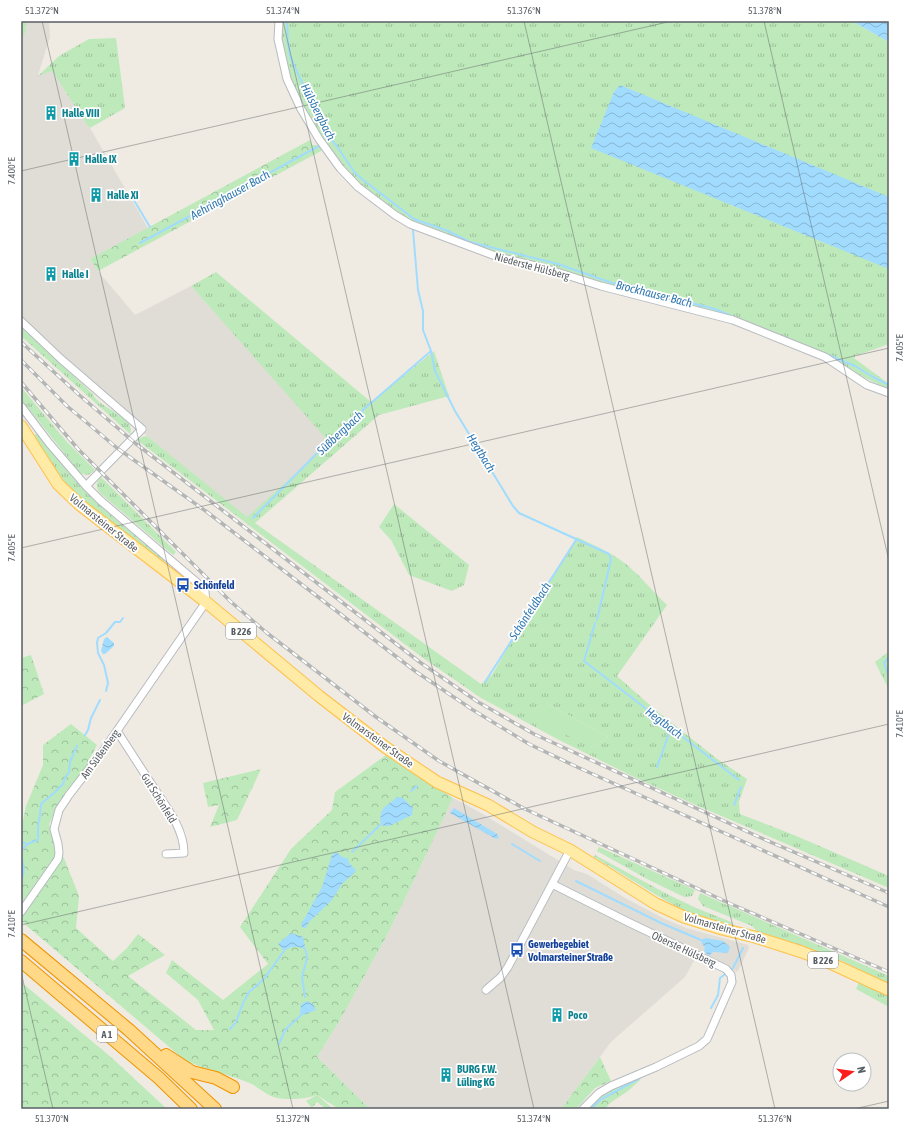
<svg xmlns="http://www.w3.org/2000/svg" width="910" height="1130" font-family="'Asap Condensed',sans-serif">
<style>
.industrial{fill:#dfddd6}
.grass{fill:url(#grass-tufts);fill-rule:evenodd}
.forest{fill:url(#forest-crowns)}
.garden{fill:#bee9bb}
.water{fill:url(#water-waves)}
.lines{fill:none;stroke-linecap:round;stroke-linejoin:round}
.stream{stroke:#a1dcff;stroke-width:2}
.street-casing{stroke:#b7bbc0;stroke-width:9}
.primary-casing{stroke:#ffc04a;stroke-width:13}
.highway-casing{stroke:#f09500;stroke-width:14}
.street{stroke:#fff;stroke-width:7}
.primary{stroke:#ffeba6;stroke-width:11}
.highway{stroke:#ffd988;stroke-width:12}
.rail-casing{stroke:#b4b5b5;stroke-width:3.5}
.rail{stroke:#fff;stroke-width:2;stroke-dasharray:6;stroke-linecap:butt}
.ticks{fill:none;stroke:#5a5f64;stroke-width:1;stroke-opacity:0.45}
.labels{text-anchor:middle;stroke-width:3.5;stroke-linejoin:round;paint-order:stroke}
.shield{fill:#fff;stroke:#8c8f92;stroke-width:1}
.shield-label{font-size:10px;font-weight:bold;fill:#5a5f64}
.culture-label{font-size:11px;font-weight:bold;fill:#0d838f;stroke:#fff;text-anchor:start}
.street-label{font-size:11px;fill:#5a5f64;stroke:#fff}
.transit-label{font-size:11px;font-weight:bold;fill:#164399;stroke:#fff;text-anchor:start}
.water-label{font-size:12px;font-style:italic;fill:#3279b2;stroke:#fff}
.neatline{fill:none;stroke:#5a5f64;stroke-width:1.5}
.ticks-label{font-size:10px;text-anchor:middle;fill:#5a5f64}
</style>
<defs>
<pattern id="grass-tufts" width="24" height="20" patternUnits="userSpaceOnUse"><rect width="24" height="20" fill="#bee9bb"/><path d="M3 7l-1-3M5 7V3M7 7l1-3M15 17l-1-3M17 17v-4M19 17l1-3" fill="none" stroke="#9dc09c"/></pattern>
<pattern id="forest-crowns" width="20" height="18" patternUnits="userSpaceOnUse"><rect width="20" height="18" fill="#bee9bb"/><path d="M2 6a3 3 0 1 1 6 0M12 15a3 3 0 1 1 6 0" fill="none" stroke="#9dc09c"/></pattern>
<pattern id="water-waves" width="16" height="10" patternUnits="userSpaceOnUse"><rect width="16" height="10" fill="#a1dcff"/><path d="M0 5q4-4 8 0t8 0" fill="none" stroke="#86b6d2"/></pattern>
</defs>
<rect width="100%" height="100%" fill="#efebe2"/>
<path class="industrial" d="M21 21H49L50 37 38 75 52 71 87 125 90 128 148 228 90 259 98 271 135 315 191 286 331 443 247 518 147 436 21 325Z
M453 798 481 813 574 870 587 874 625 898 665 919 686 928 748 945 749 948 738 971 736 972 730 966 699 952 685 977 611 1042 561 1109H370L317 1057 340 1020 386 937 404 901Z"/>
<path class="grass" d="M21 21H26V31L23 36 21 28Z
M279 21H852L889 42V344L858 355 856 354 854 358 889 384V389L865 378 835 360V358L728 314 733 320 498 257 395 215 340 168 287 79Z
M116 38 125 108 90 128 87 125 52 71 38 76 59 56 89 39Z
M216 272 371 402 434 351 449 396 379 415 255 523 481 684 492 675 518 630 577 537C591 544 606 550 619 559 637 571 651 590 667 605L617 676 659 713 716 758 747 779 739 802 740 814 794 835 889 876V888L698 806 634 777 559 740 481 698 423 658 137 440 142 437 147 436 247 517 330 443 191 286ZM545 702 608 737 591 747Z
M21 327 93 394C99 410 137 415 130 434L21 336Z
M21 387 67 442 95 470 90 474 87 475 80 473 21 399Z
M37 433C53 453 69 475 88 494 112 518 139 539 165 560L163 563C130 538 94 514 66 483 53 468 44 451 34 435Z
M101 477 176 552 173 555 100 493C95 487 96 482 101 477Z
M394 504 469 565 464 585 452 591 409 575 391 540 379 527Z
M887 653 889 657V690L875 662Z
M599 847 695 890 692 896 684 897 647 879 597 851Z
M595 855 667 894 694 907 731 922 735 925 708 919 685 911 663 899 594 857Z
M700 893 889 976V984L842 961 803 946 761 935 752 926 703 906 698 899Z
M859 982 889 996V1007L856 989Z
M317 1095 333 1109H324L325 1108 317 1102 312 1108 306 1101Z"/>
<path class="forest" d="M310 140 312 145H318L323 150 98 271 90 259Z
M31 655 44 694 21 706V658Z
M71 724 97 745 84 770 57 809 49 824 56 846 64 858 79 896 76 928 113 961 127 948 138 934 165 955 128 976 196 1030H214L198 1000 166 973 172 960 223 1000 268 964 240 927 291 849 332 810 335 792 386 755 453 798 404 901 386 937 340 1020 317 1057 370 1109H339L317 1095C306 1099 289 1100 277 1098 265 1095 258 1086 247 1082 228 1074 207 1070 189 1062L181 1057 21 921V830L26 806 43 765V745Z
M261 769 237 820 210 827 219 805 208 807 203 783Z
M21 982 112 1058 167 1109H21Z
M600 1057 611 1081 595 1088 576 1109H561Z
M639 1078 640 1080 628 1091 610 1103 605 1109H587L603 1093Z"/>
<path class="garden" d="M545 702 608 737 591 747 538 721Z"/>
<path class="water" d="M852 21H889V42Z
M620 85 889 197V269L591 148 614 92Z
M107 637 114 643V646L105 654H103L101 651 104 639Z
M397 797 403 798 413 808 412 815 389 826H384L381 824C378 808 386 807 397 797Z
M454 808 497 834 499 838 496 839 450 813Z
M336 852 344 858H348L349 863 356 870 355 872 342 884 331 901 308 923 306 928H303L301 925 322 887 332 855Z
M291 933 303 937 306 951C299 945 291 946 284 951L278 944Z
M706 938 723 941 730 947 728 953 713 952 709 956 704 951 705 947 702 944 701 940Z
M307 1001 313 1004 316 1010 300 1016 301 1004Z"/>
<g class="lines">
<path class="stream" d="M287 21 288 43 290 56 311 103 321 118 329 137 336 145 355 173 362 179 414 219 448 231 470 242 558 264 612 283 637 287 691 303 715 309 736 318
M132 197 150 227
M413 230 418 290 423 311V330L431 351 435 371 455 411 513 506 519 513 609 554 611 559 597 620
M140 243 319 146
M826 354 855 366 873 377 889 385
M253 518 330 440 364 409 431 351
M595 623 584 661 739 780
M889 657 884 663 889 677
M485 682 576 540
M106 691 108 683 104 665 98 653 97 643 98 638 106 633 115 622H120L123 618
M85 735 88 730 91 718 100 700
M657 767 671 728
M411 791 417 786
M734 805 741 787
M21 841 26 844
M512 844 540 861
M352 852 381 824
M21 855C23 844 29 843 38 840V826L40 815 41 804 54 793 63 784 65 778 69 772 70 762 77 746
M21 855C23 864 26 873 21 880
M576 881 661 923 701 940
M305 997 302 977 307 958 306 951
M711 1008 718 995 720 978 733 968 743 948
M230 1029 236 1022 243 1003 249 992 263 980 284 951
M279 1044 285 1030 300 1016
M591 1109 600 1100 640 1078"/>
<defs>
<path id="street" d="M279 21 278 39 287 79 301 109 319 139 340 168 358 187 395 215 410 224 498 257 544 268 601 286 733 320 825 357 867 385 889 393
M21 321 61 359 142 429 86 486 100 500 201 586 205 592 206 602 103 751 69 795 59 810 54 829 58 844 59 853 58 859 21 912
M21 406 49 443 86 486
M117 731C128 748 139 765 150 782 164 804 184 827 184 853L166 854
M552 884 628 922 726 969 731 975 732 982 707 1039 699 1046 656 1067 611 1086 599 1093 583 1109
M486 990 501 977 508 967 570 850"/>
<path id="primary" d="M21 426 58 484 80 505 206 602 319 696 385 747 437 782 488 805 533 832 570 850 656 904 684 917 722 929 755 937 802 952 830 963 889 990"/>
<path id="highway" d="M21 940 129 1030 215 1109
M21 961 159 1078 191 1109
M166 1055 192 1072 216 1078 233 1087"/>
</defs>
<use href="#street" class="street-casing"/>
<use href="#primary" class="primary-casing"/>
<use href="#highway" class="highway-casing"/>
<use href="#street" class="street"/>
<use href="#primary" class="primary"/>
<use href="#highway" class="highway"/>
<defs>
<path id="rail" d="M21 342 77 393 135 443 421 663 478 702 534 734 759 837 889 893
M21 360 67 406 117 448 207 512 415 671 473 710 529 744 577 767 889 907
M21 382 78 449 230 601 267 633 376 717 439 761 525 809 731 904 889 972"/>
</defs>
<use href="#rail" class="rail-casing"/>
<use href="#rail" class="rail"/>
</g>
<path class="ticks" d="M42 21 293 1109M283 21 534 1109M524 21 775 1109M764 21 889 561M21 171 672 21M21 548 889 348M21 925 889 724M21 972 53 1109M854 1109 889 1101"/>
<defs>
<symbol id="building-bare" viewBox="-9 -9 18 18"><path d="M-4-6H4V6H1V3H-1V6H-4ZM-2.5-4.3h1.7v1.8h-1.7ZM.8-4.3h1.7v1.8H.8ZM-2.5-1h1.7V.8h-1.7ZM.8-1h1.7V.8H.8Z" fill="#0f9aa8" stroke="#fff" stroke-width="2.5" paint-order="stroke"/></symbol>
<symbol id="bus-bare" viewBox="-9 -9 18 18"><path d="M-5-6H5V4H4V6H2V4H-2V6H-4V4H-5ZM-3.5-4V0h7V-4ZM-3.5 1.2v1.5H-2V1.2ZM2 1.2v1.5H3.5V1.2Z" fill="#1a4fb4" stroke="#fff" stroke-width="2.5" paint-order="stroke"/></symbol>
</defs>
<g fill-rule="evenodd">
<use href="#building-bare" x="41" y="103" width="20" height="20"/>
<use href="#building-bare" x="64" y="149" width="20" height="20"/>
<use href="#building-bare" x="86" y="185" width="20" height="20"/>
<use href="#building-bare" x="41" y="264" width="20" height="20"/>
<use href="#bus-bare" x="173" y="575" width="20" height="20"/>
<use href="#bus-bare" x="507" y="940" width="20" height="20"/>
<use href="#building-bare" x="547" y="1005" width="20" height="20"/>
<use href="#building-bare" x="436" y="1065" width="20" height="20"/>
</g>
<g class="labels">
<g class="shield">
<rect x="226" y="623" width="30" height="16" rx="3"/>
<rect x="808" y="952" width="30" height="16" rx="3"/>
<rect x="97" y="1026" width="20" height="16" rx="3"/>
</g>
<g class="shield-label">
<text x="241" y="635">B 226</text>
<text x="823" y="964">B 226</text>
<text x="107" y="1038">A 1</text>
</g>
<g class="culture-label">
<text x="62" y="117">Halle VIII</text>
<text x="85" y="163">Halle IX</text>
<text x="107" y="199">Halle XI</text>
<text x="62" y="278">Halle I</text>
<text x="568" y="1019">Poco</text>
<text x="457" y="1073">BURG F.W.<tspan x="457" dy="13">Lüling KG</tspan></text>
</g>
<g class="street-label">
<text transform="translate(532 266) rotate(15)" y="4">Niederste Hülsberg</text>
<text transform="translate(104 523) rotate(39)" y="4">Volmarsteiner Straße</text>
<text transform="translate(378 740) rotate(36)" y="4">Volmarsteiner Straße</text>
<text transform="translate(100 754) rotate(-54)" y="4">Am Süßenberg</text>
<text transform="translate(159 798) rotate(58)" y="4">Gut Schönfeld</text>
<text transform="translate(725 928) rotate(16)" y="4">Volmarsteiner Straße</text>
<text transform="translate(684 949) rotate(25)" y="4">Oberste Hülsberg</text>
</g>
<g class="transit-label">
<text x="194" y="589">Schönfeld</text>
<text x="528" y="948">Gewerbegebiet<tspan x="528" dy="13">Volmarsteiner Straße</tspan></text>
</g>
<g class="water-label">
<text transform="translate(318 112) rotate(63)" y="4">Hülsbergbach</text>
<text transform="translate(230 195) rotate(-29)" y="4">Aehringhauser Bach</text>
<text transform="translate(654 294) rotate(14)" y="4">Brockhauser Bach</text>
<text transform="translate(340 433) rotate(-43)" y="4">Süßbergbach</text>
<text transform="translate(481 453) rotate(58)" y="4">Hegtbach</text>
<text transform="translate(530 611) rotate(-57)" y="4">Schönfeldbach</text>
<text transform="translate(664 723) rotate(37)" y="4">Hegtbach</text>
</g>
</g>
<rect width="910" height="1130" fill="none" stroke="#ffffff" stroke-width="44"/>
<g transform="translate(852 1072) rotate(77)"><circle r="19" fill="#ffffff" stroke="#bdbfc1"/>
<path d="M0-3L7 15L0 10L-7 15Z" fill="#fb1e1c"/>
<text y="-6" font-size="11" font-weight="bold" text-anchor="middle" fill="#5a5f64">N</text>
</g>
<rect x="22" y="22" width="866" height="1086" class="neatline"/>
<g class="ticks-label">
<text x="42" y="14">51.372°N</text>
<text x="283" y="14">51.374°N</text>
<text x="524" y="14">51.376°N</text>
<text x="765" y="14">51.378°N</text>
<text transform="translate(11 171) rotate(-90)" y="4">7.400°E</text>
<text transform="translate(899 348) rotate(-90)" y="4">7.405°E</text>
<text transform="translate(11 548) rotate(-90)" y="4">7.405°E</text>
<text transform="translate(899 724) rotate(-90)" y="4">7.410°E</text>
<text transform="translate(11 924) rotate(-90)" y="4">7.410°E</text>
<text x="52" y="1122">51.370°N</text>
<text x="293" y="1122">51.372°N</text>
<text x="534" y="1122">51.374°N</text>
<text x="775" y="1122">51.376°N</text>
</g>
</svg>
